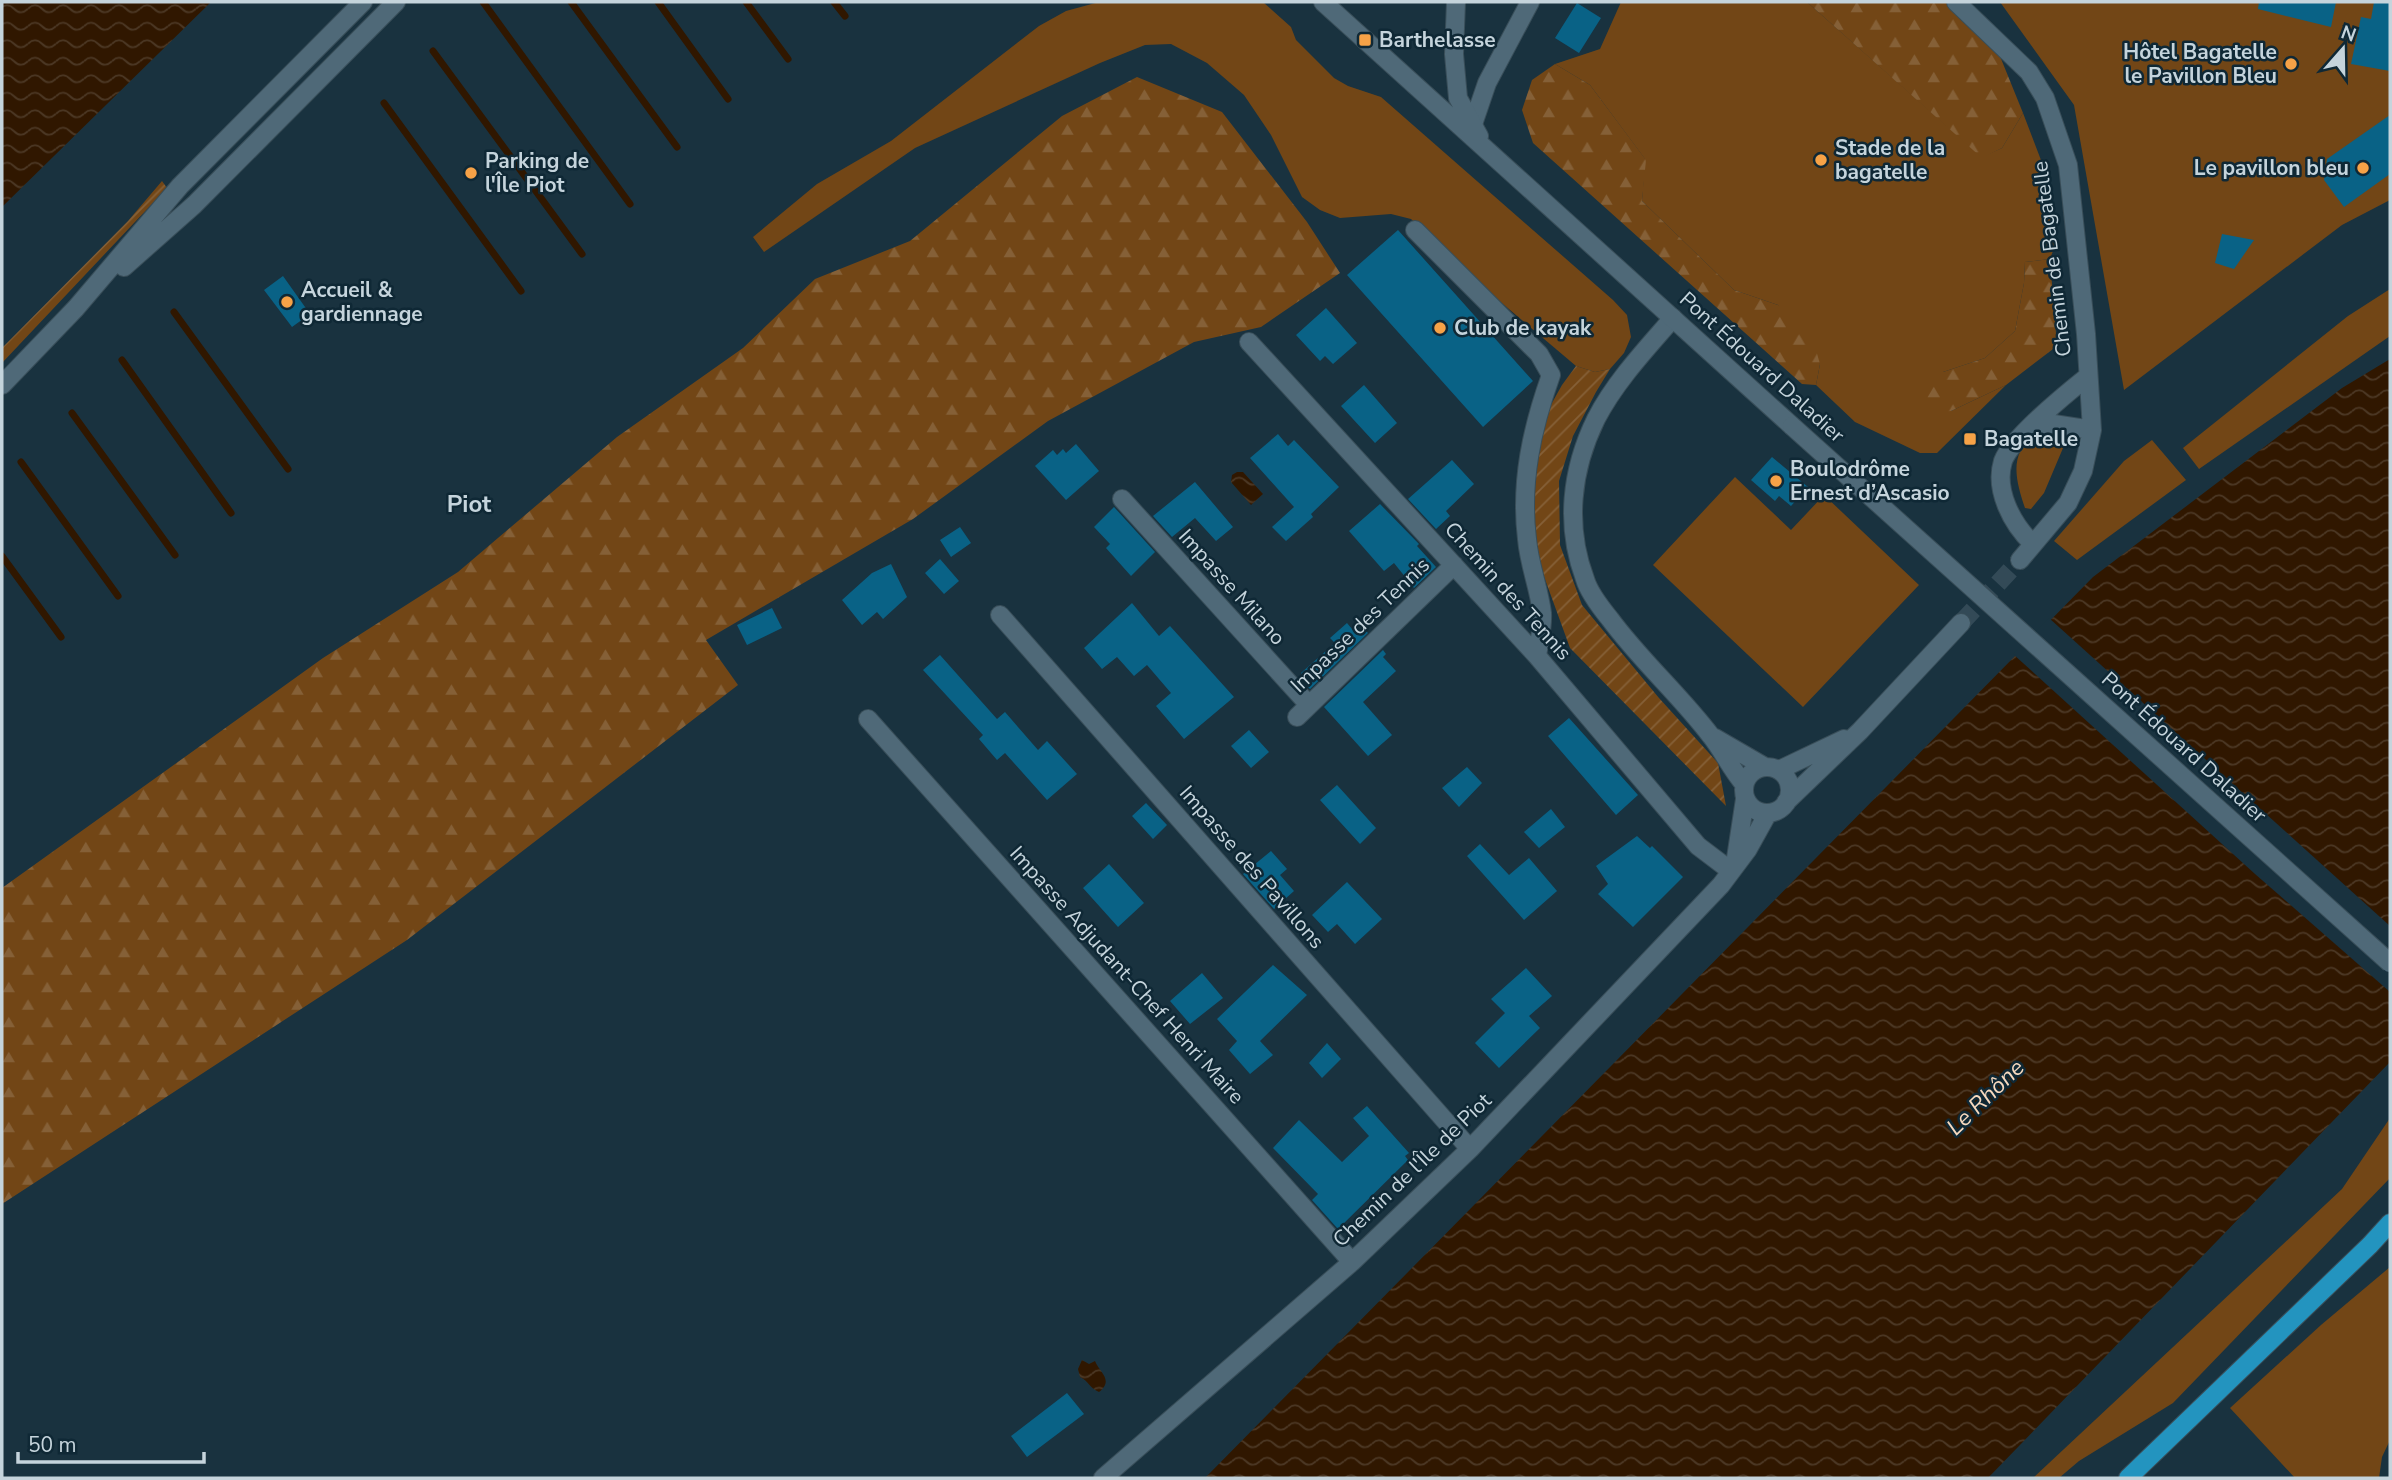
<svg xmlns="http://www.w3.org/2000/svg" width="2392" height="1480" font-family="'Nunito Sans',sans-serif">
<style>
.green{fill:#724616}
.forest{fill:url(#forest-firs)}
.garden{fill:url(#garden-furrows)}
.water{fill:url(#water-waves)}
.pier{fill:#19323f}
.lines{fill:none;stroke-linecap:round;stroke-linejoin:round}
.stream{stroke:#301700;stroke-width:7}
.building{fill:#096286}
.street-tunnel{stroke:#334a57;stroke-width:18;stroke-dasharray:18 9;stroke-linecap:butt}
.street-casing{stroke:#394e59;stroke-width:20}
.secondary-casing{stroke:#394e59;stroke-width:20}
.primary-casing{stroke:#394e59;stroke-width:20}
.street{stroke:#4f6978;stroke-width:18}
.secondary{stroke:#4f6978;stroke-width:18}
.primary{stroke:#2394bf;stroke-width:18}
.secondary-bridge-casing{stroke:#394e59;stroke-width:20;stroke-linecap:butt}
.secondary-bridge{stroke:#4f6978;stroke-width:18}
.poi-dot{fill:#f6a247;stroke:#0f2835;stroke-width:2.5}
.labels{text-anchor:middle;stroke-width:5;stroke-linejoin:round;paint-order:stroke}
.poi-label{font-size:21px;font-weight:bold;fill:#c5d4dc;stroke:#0f2835;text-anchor:start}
.street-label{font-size:21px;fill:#c5d4dc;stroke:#0f2835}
.water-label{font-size:23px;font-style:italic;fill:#f7d9be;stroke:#0f2835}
.quarter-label{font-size:24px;font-weight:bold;fill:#c5d4dc;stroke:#0f2835}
</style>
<defs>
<pattern id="forest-firs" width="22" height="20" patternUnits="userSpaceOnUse" patternTransform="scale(1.75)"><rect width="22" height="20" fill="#724616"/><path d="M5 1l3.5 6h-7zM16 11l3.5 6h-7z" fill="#856037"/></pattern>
<pattern id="garden-furrows" width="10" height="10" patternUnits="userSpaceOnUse" patternTransform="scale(1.75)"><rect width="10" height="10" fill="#724616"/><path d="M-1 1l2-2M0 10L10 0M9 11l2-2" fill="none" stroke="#856037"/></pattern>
<pattern id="water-waves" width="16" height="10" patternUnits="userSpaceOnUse" patternTransform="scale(1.75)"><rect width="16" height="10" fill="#301700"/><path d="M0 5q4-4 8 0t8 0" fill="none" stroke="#4c3825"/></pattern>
</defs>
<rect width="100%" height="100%" fill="#19323f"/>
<path class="green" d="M1099 2H1263L1291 27 1296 40 1334 78 1348 86 1381 97 1613 300 1627 315 1631 337 1624 353 1610 369 1595 372 1576 366 1497 299 1411 219 1391 214 1340 218 1320 210 1302 197 1271 135 1244 95 1207 63 1171 44 1145 45 1100 63 915 148 764 252 753 237 817 184 891 141 1039 26 1066 11Z
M1621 2H1807L1982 157 2002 148 2023 113 2044 168 2056 243 2050 259 2025 262 2024 283 2015 331 1985 358 1943 372 1951 411 2006 385 1937 453H1920L1855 422 1816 385 1820 364 1778 305 1734 290 1642 201 1645 159 1590 85 1555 64 1600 49Z
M2000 2H2390V200L2342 225 2124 390 2074 105Z
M2390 289V336L2199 469 2183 448 2348 316Z
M2047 430 2059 435 2066 441 2044 493 2031 509 2025 508C2014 476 2007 445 2047 430Z
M2152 440 2186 480 2077 560 2054 541 2124 461Z
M1735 477 1791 530 1824 495 1919 585 1803 707 1653 565Z
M2390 1118V1178L2173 1403 2079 1461 2059 1478H2033L2342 1189Z
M2390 1267V1440L2382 1457 2379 1478H2295L2230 1408 2321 1325Z"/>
<path class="forest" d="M1807 2H1967L1993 39 2023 113 2002 148 1982 158Z
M1555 64 1590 85 1646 160 1642 201 1734 290 1778 305 1809 326 1820 364 1816 385 1802 384 1533 143 1522 110 1532 80Z
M1137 77 1222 112 1307 222 1340 273 1261 327 1194 342 1048 421 913 519 706 640 738 685 407 940 2 1204V888L323 658 458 572 617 437 743 348 815 279 910 241 1062 116Z
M2050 259 2057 346 2006 385 1951 411 1925 413 1919 398 1943 372 1985 358 2015 331 2024 283 2025 262Z"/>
<path class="garden" d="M162 181 167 188 2 363V348L128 221Z
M1576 366 1595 372 1610 369 1596 392 1573 436 1559 481 1560 545 1582 605 1659 698 1718 763 1726 806 1570 648 1538 560 1533 521V460L1548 410 1562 385Z"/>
<path class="water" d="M2 2H211L2 207Z
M2390 359V1062L1988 1478H1205L2093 577 2342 388Z
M1237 472H1243L1263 494 1251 505 1231 482 1232 475Z
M1082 1360 1089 1364 1095 1361C1100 1373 1114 1380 1099 1392 1089 1388 1089 1381 1080 1377L1078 1369Z"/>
<path class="pier" d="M2049 618 2390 926V992L2255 874 2013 654Z"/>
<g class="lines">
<path class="stream" d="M483 2 630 204
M571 2 677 147
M658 2 728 99
M746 2 788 59
M834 2 845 16
M433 51 582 254
M384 103 521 291
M174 312 288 469
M122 360 231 513
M72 413 175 555
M21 462 118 596
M2 556 61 637"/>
</g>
<path class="building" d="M2259 2H2336L2331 27 2258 9Z
M2374 2H2390V71L2351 64 2361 17 2371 19Z
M1577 3 1601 18 1579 53 1555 38Z
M2390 115V174L2344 207 2324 180 2327 159Z
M1398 230 1533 381 1483 427 1347 275Z
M2222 234 2254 240 2234 269 2215 263Z
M283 276 310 314 292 327 264 290Z
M1326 308 1357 343 1333 364 1325 356 1320 361 1296 335Z
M1364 385 1397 423 1375 443 1341 406Z
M1278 434 1288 446 1294 440 1339 487 1311 514 1313 517 1286 541 1272 527 1294 507 1250 458Z
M1076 444 1099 471 1066 500 1035 466 1053 450 1057 455 1063 449 1066 453Z
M1772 457 1808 487 1791 506 1779 496 1775 501 1751 480Z
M1452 460 1474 484 1446 511 1450 516 1436 529 1408 499Z
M1195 482 1233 527 1216 541 1195 518 1172 537 1153 516Z
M1380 504 1419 544 1417 546 1436 567 1414 588 1394 563 1384 571 1349 531Z
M1114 507 1155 552 1131 576 1106 548 1110 544 1094 527Z
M960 527 971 543 951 557 940 540Z
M940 559 959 581 944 594 925 573Z
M891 564 907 597 883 619 877 612 862 625 842 600 872 573Z
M1132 603 1159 636 1170 626 1234 697 1184 739 1156 706 1171 693 1147 665 1134 676 1117 657 1102 669 1084 648Z
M772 608 782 628 747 645 737 625Z
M1347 623 1357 635 1364 629 1368 633 1310 689 1302 680 1305 677 1301 673 1335 643 1330 638Z
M1383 650 1386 654 1383 657 1396 671 1363 702 1392 735 1368 756 1324 707Z
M940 655 997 719 1005 712 1038 750 1047 741 1077 774 1047 800 1005 753 997 760 979 739 983 735 923 670Z
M1569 718 1638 795 1616 815 1548 736Z
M1249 730 1269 752 1251 768 1231 746Z
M1467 767 1482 783 1459 807 1442 788Z
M1337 785 1376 828 1360 844 1320 800Z
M1146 803 1167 825 1153 839 1132 816Z
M1551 809 1565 827 1539 848 1524 832Z
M1637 836 1650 848 1652 846 1683 877 1633 927 1598 894 1608 884 1596 866Z
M1480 844 1509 875 1529 858 1557 891 1524 920 1467 856Z
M1271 851 1287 869 1280 875 1294 891 1274 909 1243 874Z
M1109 864 1144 903 1118 927 1083 888Z
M1347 882 1382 919 1355 944 1337 924 1328 932 1312 915Z
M1273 965 1307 995 1260 1041 1273 1055 1250 1074 1229 1050 1237 1041 1217 1019Z
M1526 968 1552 996 1529 1016 1540 1028 1499 1068 1475 1043 1505 1013 1491 999Z
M1202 973 1223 998 1190 1024 1170 1001Z
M1327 1043 1341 1059 1322 1078 1309 1063Z
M1367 1106 1409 1153 1405 1156 1408 1160 1338 1229 1312 1200 1318 1194 1273 1148 1299 1120 1342 1162 1369 1136 1353 1118Z
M1067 1393 1084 1414 1027 1457 1011 1436Z"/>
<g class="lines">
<path class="street-tunnel" d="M1961 623 2020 560"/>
<defs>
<path id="street" d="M1956 2 2029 72 2045 98 2068 165 2086 334 2092 430 2083 471 2068 503 2020 560
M1473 124 1487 83 1530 2
M1415 230 1539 354 1551 375C1532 428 1520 482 1527 539 1529 564 1539 588 1542 613 1543 627 1539 642 1537 656
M124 267 194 205 396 2
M1673 318C1646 349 1615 382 1596 419 1571 470 1565 526 1585 579 1589 593 1601 608 1610 619 1641 661 1680 695 1711 736 1723 751 1731 769 1744 784
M1249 342 1537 656 1698 846 1731 871
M2 385 76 308 180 186 363 2
M2030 429 2047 423 2092 430
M1122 499 1309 705
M2033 544C2012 524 1994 490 2003 461 2011 439 2067 393 2087 377
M1000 615 1470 1149
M1297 717 1454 565
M868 719 1352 1262
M1715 738 1765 767
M1744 790a23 23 0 1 1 46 0a23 23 0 1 1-46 0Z
M1779 770 1844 739
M1786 802 1860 731 1961 623
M1736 858 1745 799
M1103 1478 1352 1262 1470 1149 1721 885 1748 849 1768 813"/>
<path id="secondary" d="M1323 2 1792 426
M1456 2 1454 54 1458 98 1479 136"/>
<path id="primary" d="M2128 1478 2370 1245 2390 1223"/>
</defs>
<use href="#street" class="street-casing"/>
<use href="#secondary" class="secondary-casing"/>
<use href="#primary" class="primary-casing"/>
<use href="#street" class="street"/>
<use href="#secondary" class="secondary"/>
<use href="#primary" class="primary"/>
<defs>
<path id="secondary-bridge" d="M1792 426 2390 963"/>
</defs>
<use href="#secondary-bridge" class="secondary-bridge-casing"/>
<use href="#secondary-bridge" class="secondary-bridge"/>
</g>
<g class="poi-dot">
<rect x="1358" y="33" width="14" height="14" rx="3.5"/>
<circle cx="2291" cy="64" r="7"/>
<circle cx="1821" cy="160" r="7"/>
<circle cx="2363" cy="168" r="7"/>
<circle cx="471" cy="173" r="7"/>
<circle cx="287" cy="302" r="7"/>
<circle cx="1440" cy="328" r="7"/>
<rect x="1963" y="432" width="14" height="14" rx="3.5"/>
<circle cx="1776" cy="481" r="7"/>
</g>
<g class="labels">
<g class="poi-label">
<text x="1379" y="47">Barthelasse</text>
<text x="2277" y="59" text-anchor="end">Hôtel Bagatelle<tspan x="2277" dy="24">le Pavillon Bleu</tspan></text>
<text x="1835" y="155">Stade de la<tspan x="1835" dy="24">bagatelle</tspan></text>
<text x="485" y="168">Parking de<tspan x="485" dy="24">l'Île Piot</tspan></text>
<text x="2349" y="175" text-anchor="end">Le pavillon bleu</text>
<text x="301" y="297">Accueil &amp;<tspan x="301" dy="24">gardiennage</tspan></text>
<text x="1454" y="335">Club de kayak</text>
<text x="1984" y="446">Bagatelle</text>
<text x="1790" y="476">Boulodrôme<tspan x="1790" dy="24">Ernest d’Ascasio</tspan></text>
</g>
<g class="street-label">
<text transform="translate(2052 259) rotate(-97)" y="7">Chemin de Bagatelle</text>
<text transform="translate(1762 367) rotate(42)" y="7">Pont Édouard Daladier</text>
<text transform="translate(1232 587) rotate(48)" y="7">Impasse Milano</text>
<text transform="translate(1508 591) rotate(48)" y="7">Chemin des Tennis</text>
<text transform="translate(1360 625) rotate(-44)" y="7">Impasse des Tennis</text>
<text transform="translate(2184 747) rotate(42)" y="7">Pont Édouard Daladier</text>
<text transform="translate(1252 867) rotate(49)" y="7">Impasse des Pavillons</text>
<text transform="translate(1127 975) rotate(48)" y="7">Impasse Adjudant-Chef Henri Maire</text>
<text transform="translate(1412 1170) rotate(-44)" y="7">Chemin de l'Île de Piot</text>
</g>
<g class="water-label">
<text transform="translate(1985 1097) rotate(-44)" y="8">Le Rhône</text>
</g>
<g class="quarter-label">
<text x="469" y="512">Piot</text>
</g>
</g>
<rect width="2392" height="1480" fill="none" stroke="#c5d4dc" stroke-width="7"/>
<g transform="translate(2343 49) rotate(20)" stroke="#0f2835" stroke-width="5" paint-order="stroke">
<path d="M0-5L12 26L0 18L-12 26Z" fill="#c5d4dc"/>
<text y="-10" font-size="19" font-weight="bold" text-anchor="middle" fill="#c5d4dc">N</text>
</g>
<path d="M18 1452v10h186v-10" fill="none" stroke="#c5d4dc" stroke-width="3.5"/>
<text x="28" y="1452" font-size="21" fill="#c5d4dc" stroke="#0f2835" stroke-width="5" paint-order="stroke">50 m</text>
</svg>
